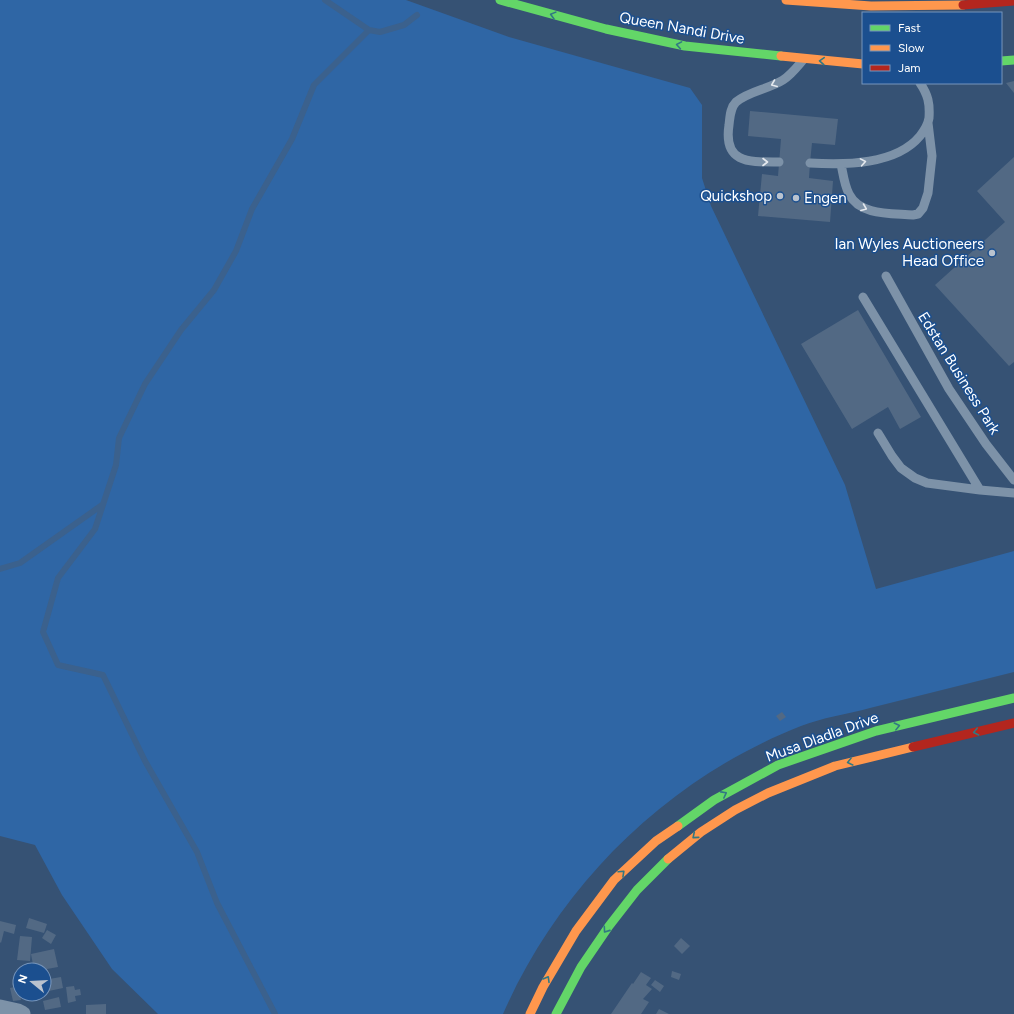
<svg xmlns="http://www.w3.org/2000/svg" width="1014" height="1014" font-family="Figtree,sans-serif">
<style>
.green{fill:#2f66a5}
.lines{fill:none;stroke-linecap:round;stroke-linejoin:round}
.stream{stroke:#3b618d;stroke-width:6}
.building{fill:#526984}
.lane{stroke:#7d92a8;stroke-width:9}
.street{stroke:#7d92a8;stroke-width:17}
.fast{stroke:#63d668;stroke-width:9}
.slow{stroke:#ff974d;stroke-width:9}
.jam{stroke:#b3261e;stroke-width:9}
.oneway{stroke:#317883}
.oneway2{stroke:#e5e9ee}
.poi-dot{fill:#b9c2ce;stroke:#1b4f8f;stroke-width:1.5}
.labels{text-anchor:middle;stroke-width:3;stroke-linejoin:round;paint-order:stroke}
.street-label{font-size:15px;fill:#fff;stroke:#1b4f8f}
.poi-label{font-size:15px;fill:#fff;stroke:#1b4f8f;text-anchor:end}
</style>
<rect width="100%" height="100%" fill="#365274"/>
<path class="green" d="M0 0H406L509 37 690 88 702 105V178L711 206 845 485 876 589 1014 551V672C966 684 918 696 870 708 848 714 821 718 801 726 668 778 560 884 503 1014H158L112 969 62 895 35 845 0 836Z"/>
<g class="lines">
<path class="stream" d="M325 0 369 30 380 32 404 25 417 15
M0 569 20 563 102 505
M275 1014 217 903 197 852 145 761 103 675 58 665 43 632 58 578 95 529 116 465 119 438 145 384 181 330 214 290 236 251 252 209 292 139 314 85 369 30"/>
</g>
<path class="building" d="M1014 81V93L1006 83Z
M750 111 838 119 835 145 812 143 810 163 809 178 833 181 830 222 758 216 762 174 778 176 781 139 748 136Z
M1014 157V362L1009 366 935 285 1005 222 977 191Z
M858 310 921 417 900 429 888 407 852 429 801 344Z
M782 712 786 717 780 721 776 716Z
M29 918 47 924 44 933 26 928Z
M0 921 16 925 14 934 4 931 1 943 0 942Z
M47 930 56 935 51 944 42 938Z
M20 936 32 937 30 961 17 960Z
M681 938 690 946 682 954 674 946Z
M54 949 58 967 47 969 49 979 61 977 63 988 44 992V970H34L31 954Z
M672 971 681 974 679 980 671 977Z
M641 972 651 978 646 985 652 989 643 999 649 1002 641 1014H611L632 983 633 984Z
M655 980 664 986 660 992 651 985Z
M19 986 21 1000 13 1001 10 988Z
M74 986 75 990 80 989 81 995 75 996 76 1001 68 1003 66 987Z
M59 997 61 1007 45 1010 43 1001Z
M106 1004V1014H86V1005Z
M659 1009 669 1014H656Z"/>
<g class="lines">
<path class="lane" d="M779 162C750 162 723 164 729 125 730 117 730 108 736 102 749 91 769 89 783 80 791 75 797 67 803 60
M810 163C845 165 896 165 920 136 924 131 928 125 929 118 930 103 928 95 920 83
M841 164C843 173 844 184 849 194 860 216 892 213 913 215L918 214 923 208 928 193 932 156 928 123
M886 276 949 389 986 444 1014 480
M863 297 980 490
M878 433 892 456 901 468 915 478 927 483 980 490 1014 493"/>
<path class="street" d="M0 1008 18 1012 22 1014"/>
<path class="fast" d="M500 0 606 29 685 46 781 56
M1001 61 1014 60
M678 826 714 800 778 765 876 731 1014 698
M556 1014 581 967 609 926 637 890 668 859"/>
<path class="slow" d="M786 0 871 6 963 5
M781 56 863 64
M668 859 701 832 735 810 768 793 835 766 913 747
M530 1014 543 987 576 931 614 880 656 841 678 826"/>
<path class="jam" d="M963 5 1014 1
M913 747 1014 723"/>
</g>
<defs><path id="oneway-chevron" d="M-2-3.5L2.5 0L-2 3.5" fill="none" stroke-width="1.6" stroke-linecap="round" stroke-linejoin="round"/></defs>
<g class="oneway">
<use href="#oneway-chevron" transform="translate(553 15) rotate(-165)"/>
<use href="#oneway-chevron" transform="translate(679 45) rotate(-170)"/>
<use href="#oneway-chevron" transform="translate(822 61) rotate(-176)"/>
<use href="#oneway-chevron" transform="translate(897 726) rotate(-14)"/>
<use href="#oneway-chevron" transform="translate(976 732) rotate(167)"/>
<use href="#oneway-chevron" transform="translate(850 762) rotate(166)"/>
<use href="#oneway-chevron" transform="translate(724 794) rotate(-28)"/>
<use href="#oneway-chevron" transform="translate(695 836) rotate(140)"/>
<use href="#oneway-chevron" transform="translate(622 873) rotate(-43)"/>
<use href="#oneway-chevron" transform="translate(606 930) rotate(125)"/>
<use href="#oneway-chevron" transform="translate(547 979) rotate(-60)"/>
</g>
<g class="oneway2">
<use href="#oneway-chevron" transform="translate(774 84) rotate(158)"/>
<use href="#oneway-chevron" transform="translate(765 162)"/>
<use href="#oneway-chevron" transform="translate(863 162) rotate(-10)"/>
<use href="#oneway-chevron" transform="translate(864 208) rotate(22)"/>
</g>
<g class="poi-dot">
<circle cx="780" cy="196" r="4"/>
<circle cx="796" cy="198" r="4"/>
<circle cx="992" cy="253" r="4"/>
</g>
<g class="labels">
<g class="street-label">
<text transform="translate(682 28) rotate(10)" y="5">Queen Nandi Drive</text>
<text transform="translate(959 373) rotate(58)" y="5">Edstan Business Park</text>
<text transform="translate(822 737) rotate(-20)" y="5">Musa Dladla Drive</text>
</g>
<g class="poi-label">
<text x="772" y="201">Quickshop</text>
<text x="804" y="203" text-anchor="start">Engen</text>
<text x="984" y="249">Ian Wyles Auctioneers<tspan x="984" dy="17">Head Office</tspan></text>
</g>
</g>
<rect x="862" y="12" width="140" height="72" fill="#1b4f8f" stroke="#7695bc"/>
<rect x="870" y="25" width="20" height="6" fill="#63d668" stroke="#7695bc"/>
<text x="898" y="32" font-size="12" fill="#ffffff">Fast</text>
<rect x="870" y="45" width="20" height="6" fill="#ff974d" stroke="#7695bc"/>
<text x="898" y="52" font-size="12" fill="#ffffff">Slow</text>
<rect x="870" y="65" width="20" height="6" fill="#b3261e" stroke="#7695bc"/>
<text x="898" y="72" font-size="12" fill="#ffffff">Jam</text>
<g transform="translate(32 982) rotate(288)"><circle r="19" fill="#1b4f8f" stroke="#7695bc"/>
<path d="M0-3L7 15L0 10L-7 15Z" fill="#b9c2ce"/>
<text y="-6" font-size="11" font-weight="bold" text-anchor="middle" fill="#ffffff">N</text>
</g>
</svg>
